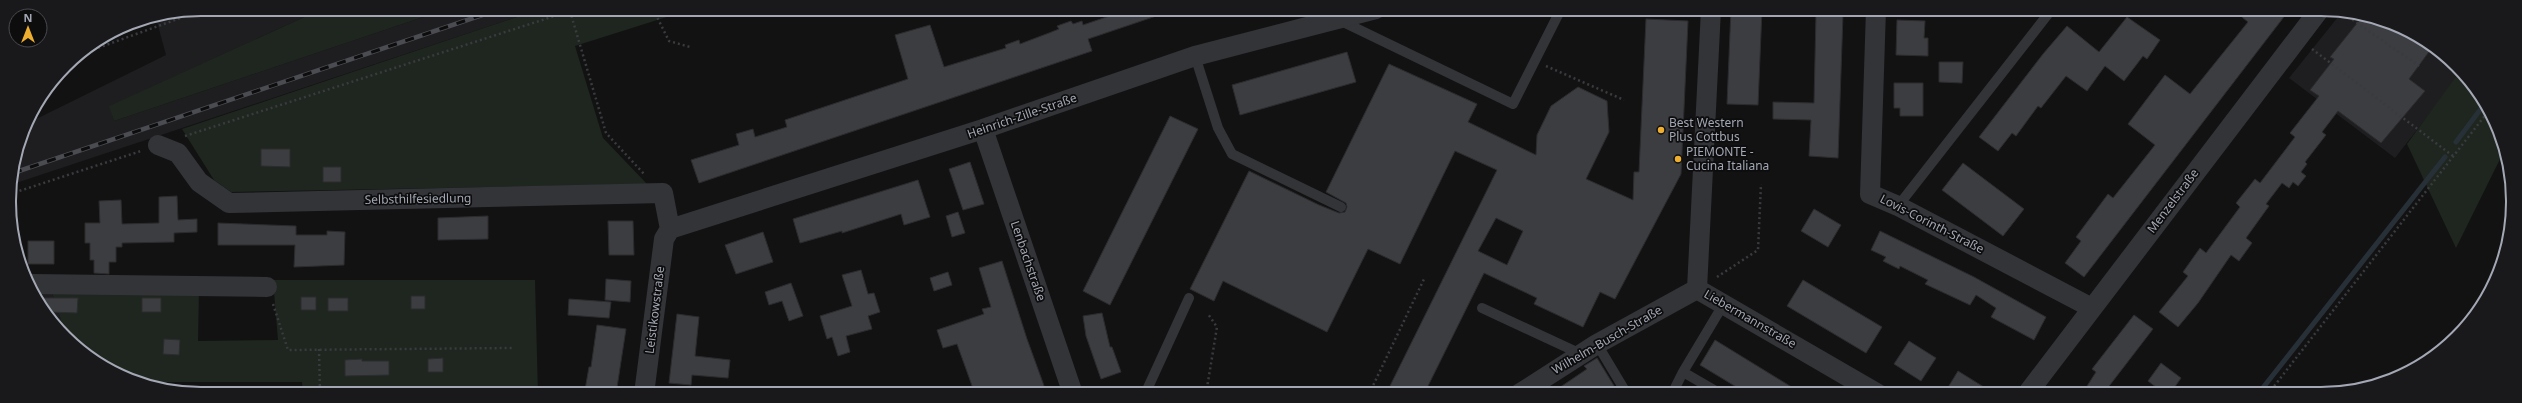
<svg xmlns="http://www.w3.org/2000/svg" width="2522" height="403" font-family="'Noto Sans',sans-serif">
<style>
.built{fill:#1e1e20}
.green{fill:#1e261f}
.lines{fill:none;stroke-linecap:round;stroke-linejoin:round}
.stream{stroke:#283037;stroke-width:5}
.building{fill:#3c3d40;stroke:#2c2c2f;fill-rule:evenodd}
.path{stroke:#393b3f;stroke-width:2.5;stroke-dasharray:2 3;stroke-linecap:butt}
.lane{stroke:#333438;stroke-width:10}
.street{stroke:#333438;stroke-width:20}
.rail-casing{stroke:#4a4c51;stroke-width:4.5}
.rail{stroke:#0d0d0e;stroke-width:3;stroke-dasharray:9;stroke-linecap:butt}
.poi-dot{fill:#eeae2f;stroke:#0d0d0e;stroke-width:1.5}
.labels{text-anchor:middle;stroke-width:3.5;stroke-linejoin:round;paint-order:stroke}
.street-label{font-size:12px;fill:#a3a8b4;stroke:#0d0d0e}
.poi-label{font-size:12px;fill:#a3a8b4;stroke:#0d0d0e;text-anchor:start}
.rim{fill:none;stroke:#a3a8b4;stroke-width:2}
</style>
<rect width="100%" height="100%" fill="#121213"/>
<path class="built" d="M202 9H322L110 106 114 121 447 9H541L10 185 26 124 166 55 156 18Z
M2342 12 2406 29 2460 71 2445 94 2395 158 2289 78Z
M34 289H51L66 336 57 329Z"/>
<path class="green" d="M322 9H375L379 14 394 9H447L114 121 109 106Z
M541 9H692L575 46 603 138 647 184 231 192 214 180 182 129Z
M2460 71 2465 75 2503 140 2504 151 2456 248 2407 144Z
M273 280H535L538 394H303L302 382H146L117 374 66 336 51 289 199 288 198 341 278 340Z"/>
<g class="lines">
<path class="stream" d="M2456 142 2483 106
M2258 394 2445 157"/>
</g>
<path class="building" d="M1130 9H1167L1168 12 1088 39 1092 51 699 183 691 160 739 145 736 134 753 129 755 137 787 127 785 120 908 79 895 35 930 25 944 67 1006 48 1005 45 1019 40 1020 44 1049 33 1059 29 1057 26 1071 21 1073 24 1082 21 1083 25Z
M1731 9H1762L1758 105 1727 104Z
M2232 9H2290L2084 277 2065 263 2081 241 2076 237 2108 194 2113 198 2155 145 2128 124 2165 75 2190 94 2248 22Z
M1816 14H1843L1838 158 1809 156 1811 120 1773 119V102L1814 103Z
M2127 17 2160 40 2147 59 2143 56 2124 81 2105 66 2087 91 2066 76 2041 108 2038 106 2016 136 2012 133 1998 151 1979 137 2043 54 2067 26 2099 52Z
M2362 17 2406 29 2431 49 2409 79 2425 91 2381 143 2338 111 2322 132 2326 135 2305 162 2307 164 2301 172 2306 176 2298 186 2293 182 2289 188 2282 183 2266 204 2269 206 2246 238 2252 243 2239 261 2231 255 2198 303 2178 327 2159 312 2188 276 2183 272 2200 248 2206 253 2240 207 2236 203 2255 179 2260 183 2295 137 2290 133 2319 96 2310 90 2334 59 2330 57Z
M1646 19 1688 21 1681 174 1615 299 1600 292 1583 327 1534 304 1537 298 1484 273 1424 394H1386L1497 170 1455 151 1400 264 1368 249 1327 332 1223 281 1214 301 1190 289 1249 171 1319 205 1339 213 1345 212 1347 207 1346 203 1326 192 1389 64 1477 104 1468 122 1536 155 1537 135 1551 106 1578 87 1607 101 1609 132 1586 179 1633 200 1634 172H1639ZM1496 218 1523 231 1507 265 1478 251Z
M1897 20 1925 21 1924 38H1928V56L1896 55Z
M1347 52 1356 82 1240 115 1232 85Z
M1939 62H1963L1962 83 1939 82Z
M1894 83H1923V116H1900V108H1894Z
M1170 116 1198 129 1110 305 1083 291Z
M261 149H290V167L261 166Z
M970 162 984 204 963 210 949 169Z
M1963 163 2024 209 2003 236 1942 190Z
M323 167H341V182H323Z
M918 180 930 217 904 225 901 214 842 233V231L800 243 793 219Z
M177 196 178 220 197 219V232L174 233V242L122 243V247H116V262H109V274L94 273V260H90V243H85V223H100L99 201 121 200 122 224 159 223V197Z
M1814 209 1841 225 1828 247 1801 231Z
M958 212 965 233 952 237 946 216Z
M488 216V239L438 240V218Z
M608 221H633L634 255H609Z
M218 223 296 226V235H327V231L345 232 344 265 294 267 295 245H218Z
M1880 231 1974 277 2046 317 2034 340 1991 317 1996 308 1976 295 1970 305 1925 284 1928 280 1900 266 1899 269 1883 261 1886 257 1871 250Z
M763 232 773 262 736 274 725 245Z
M28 241H54V264H28Z
M1002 261 1027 339 1047 394H975L957 344 943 348 937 330 984 314 982 309 991 307 979 268Z
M861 270 868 294 874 293 880 312 868 316 872 329 846 336 850 352 838 356 832 337 827 339 820 316 852 306 842 275Z
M948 272 952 285 934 291 930 278Z
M606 279 631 281 630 302 605 300Z
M1803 280 1882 327 1866 353 1787 306Z
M791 283 803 316 789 321 782 301 769 305 765 292Z
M411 296H425V309H411Z
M301 297H316V310H301Z
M39 298H78L77 313 48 312Z
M142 298H161V312H142Z
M328 298H348V311H328Z
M569 299 611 302 609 318 568 315Z
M1102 313 1110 347H1112L1121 372 1101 379 1086 336 1083 316Z
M677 314 699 317 695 356 730 360 728 378 692 375 691 385 669 383Z
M2134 315 2153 329 2103 394H2082L2096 372 2092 369Z
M597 325 626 329 616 394 585 390 589 367H591Z
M164 339 180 340 179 355 163 354Z
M1715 340 1803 394H1748L1700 365Z
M1909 341 1936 358 1921 381 1894 364Z
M443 358V372H428V359Z
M1597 358 1619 394H1550L1587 369 1584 366Z
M362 359V361H389V375L345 376V360Z
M2161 363 2181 378 2170 394H2165L2148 381Z
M1958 371 1995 394H1944Z"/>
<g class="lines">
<path class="path" d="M653 9 669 41 690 47
M2340 11 2419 66
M2312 49 2453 156
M84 53 205 9
M1546 66 1624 100
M185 136 570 11 606 133 644 174
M10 194 141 151
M1717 277 1758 250 1761 184
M273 304 288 350 512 348
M319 349 320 394
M1206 394 1217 327 1208 314
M1369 394 1425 277
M2268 394 2487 113"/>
<path class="lane" d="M1339 20 1513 104 1561 9
M1195 56 1218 128 1232 154 1341 207
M1898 206 2052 9
M1482 308 1581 354
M1597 344 1627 394
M1145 394 1189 298
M1672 394 1683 372
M1721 394 1683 372 1723 305"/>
<path class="street" d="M1876 9 1870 194 1898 206 2092 308
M983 129 1073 394
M158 145 178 153 199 182 229 203 663 193 670 229
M670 229 983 129 1195 56 1376 9
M31 284 267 287
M1697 289 1711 9
M1697 289 1878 394
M644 394 664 239 670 229
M1519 394 1597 344 1697 289
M2027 394 2320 9"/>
<defs>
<path id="rail" d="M13 173 500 9"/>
</defs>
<use href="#rail" class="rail-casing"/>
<use href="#rail" class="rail"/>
</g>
<g class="poi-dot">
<circle cx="1661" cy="130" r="4"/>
<circle cx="1678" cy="159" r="4"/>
</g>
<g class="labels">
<g class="street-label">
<text transform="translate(1022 116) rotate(-19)" y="4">Heinrich-Zille-Straße</text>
<text transform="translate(418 199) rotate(-1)" y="4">Selbsthilfesiedlung</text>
<text transform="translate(2173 201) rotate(-53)" y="4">Menzelstraße</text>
<text transform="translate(1932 224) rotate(27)" y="4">Lovis-Corinth-Straße</text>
<text transform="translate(1028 261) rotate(71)" y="4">Lenbachstraße</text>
<text transform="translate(655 310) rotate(-83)" y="4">Leistikowstraße</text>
<text transform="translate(1750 319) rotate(30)" y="4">Liebermannstraße</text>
<text transform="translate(1607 340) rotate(-30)" y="4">Wilhelm-Busch-Straße</text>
</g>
<g class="poi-label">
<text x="1669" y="127">Best Western<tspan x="1669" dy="14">Plus Cottbus</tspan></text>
<text x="1686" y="156">PIEMONTE -<tspan x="1686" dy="14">Cucina Italiana</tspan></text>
</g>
</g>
<path d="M0 0H2522V403H0ZM201 16H2321A185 185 0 0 1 2506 201V202A185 185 0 0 1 2321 387H201A185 185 0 0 1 16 202V201A185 185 0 0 1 201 16Z" fill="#19191b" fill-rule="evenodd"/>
<path class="rim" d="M201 16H2321A185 185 0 0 1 2506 201V202A185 185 0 0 1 2321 387H201A185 185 0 0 1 16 202V201A185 185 0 0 1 201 16Z"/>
<g transform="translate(28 28)"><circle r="19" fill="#0d0d0e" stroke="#494b50"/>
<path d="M0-3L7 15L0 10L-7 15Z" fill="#eeae2f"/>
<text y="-6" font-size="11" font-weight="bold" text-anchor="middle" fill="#a3a8b4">N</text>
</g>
</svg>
